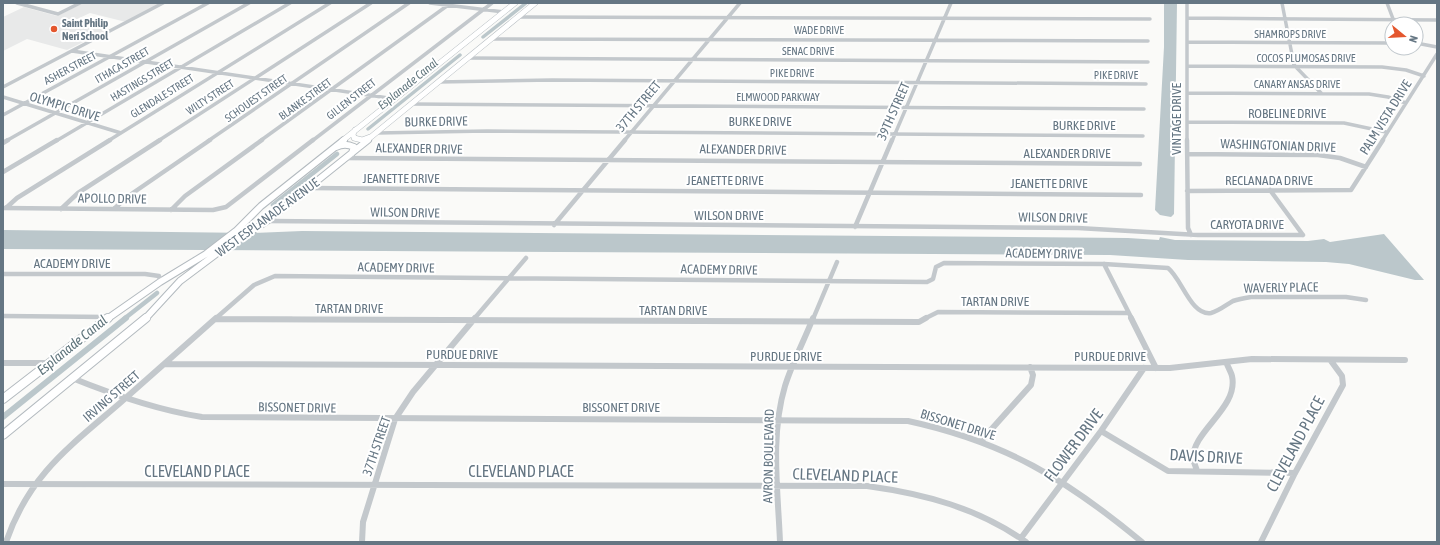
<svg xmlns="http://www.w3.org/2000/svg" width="1440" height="545" font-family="'Asap Condensed',sans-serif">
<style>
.built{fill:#e8e9e9}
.water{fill:#bbc7cb}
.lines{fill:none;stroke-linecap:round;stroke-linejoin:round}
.canal-far2{stroke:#bbc7cb;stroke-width:3.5}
.canal-far1{stroke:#bbc7cb;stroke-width:4.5}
.canal{stroke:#bbc7cb;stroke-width:6}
.secondary-far2-casing{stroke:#b3babf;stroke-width:6}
.secondary-far1-casing{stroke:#b3babf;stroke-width:8}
.secondary-casing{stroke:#b3babf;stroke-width:10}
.minor-far2{stroke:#c3c8cc;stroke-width:3.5}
.minor-far1{stroke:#c3c8cc;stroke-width:4.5}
.minor{stroke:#c3c8cc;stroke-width:6}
.secondary-far2{stroke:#fff;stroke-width:5}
.secondary-far1{stroke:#fff;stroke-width:6}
.secondary{stroke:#fff;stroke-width:8}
.poi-dot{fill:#e4572e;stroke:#fff;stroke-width:1.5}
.labels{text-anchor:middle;stroke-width:4;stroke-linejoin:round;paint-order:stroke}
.far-poi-label{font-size:11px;font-weight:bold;fill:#657683;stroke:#fff;text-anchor:start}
.far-street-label{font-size:11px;fill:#657683;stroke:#fff}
.far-water-label{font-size:12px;font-style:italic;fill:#60757c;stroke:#fff}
.street-label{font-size:13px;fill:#657683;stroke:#fff}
.water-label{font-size:14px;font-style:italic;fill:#60757c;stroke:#fff}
.near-street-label{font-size:16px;fill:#657683;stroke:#fff}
</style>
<rect width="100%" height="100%" fill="#fafaf8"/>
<path class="built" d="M83 3H162L126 22 90 13 75 20 108 30 67 50 27 39 3 51V17L24 7 57 16Z"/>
<path class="water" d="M1164 3H1177L1174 214 1171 217 1160 215 1155 210 1164 47Z
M3 230 254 233 302 231 1128 238 1159 240 1160 237 1175 240 1308 241 1324 239 1330 242 1384 234 1424 280H1415L1349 264 1326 262 1188 260 1110 255 3 249Z"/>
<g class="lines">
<path class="canal-far2" d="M483 37 526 3
M368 129 460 55"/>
<path class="canal-far1" d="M273 205 337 154
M124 319 157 293"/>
<path class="canal" d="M3 417 126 318"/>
<defs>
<path id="secondary-far2" d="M355 130 353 134 354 138 362 140 370 137
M342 141 515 3
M366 141 535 3"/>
<path id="secondary-far1" d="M336 147C342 144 348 144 354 147L352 153
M107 319 160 282 206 254 236 231 261 206 344 140
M145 319 180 281 216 254 267 221 368 140"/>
<path id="secondary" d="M3 399 108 318
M3 435 146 318"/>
</defs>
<use href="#secondary-far2" class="secondary-far2-casing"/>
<use href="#secondary-far1" class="secondary-far1-casing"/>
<use href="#secondary" class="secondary-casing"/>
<path class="minor-far2" d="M17 3 58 14 80 3
M430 3 504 12
M1187 3V141
M1282 3 1294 65 1322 94
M1387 3 1395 24
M518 17 1150 19
M1187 18 1437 20
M490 39 1148 41
M1188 42 1392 43
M1416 43 1437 47
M72 51 395 99
M467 58 1148 62
M1188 66 1382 67 1406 70 1424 76
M438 82 552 80 1146 84
M3 87 163 3
M1188 93 1369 94 1388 97 1406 103
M3 97 121 133
M411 104 1144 109
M3 115 208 3
M1187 122 1344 123 1386 132
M377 133 487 131 1143 136
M6 141 249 3
M56 141 290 3
M108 141 330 3
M158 141 371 3
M208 141 409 3
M260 141 451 3
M312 141 492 3
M624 141 740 3
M892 141 951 3
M1382 141 1437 54"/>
<path class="minor-far1" d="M1187 140 1188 228 1191 235
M3 143 8 140
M1187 154 1318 155 1340 158 1366 167
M346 158 1140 164
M3 172 57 140
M309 188 1141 195
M1270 190 1303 235
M1187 191 1351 190 1383 140
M3 208 213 210 226 207 313 140
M6 208 17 198 110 140
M61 209 78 193 160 140
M114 209 127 197 210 140
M171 210 185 196 262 140
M267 221 1078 228 1198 235H1303
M554 225 625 140
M855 227 892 140
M1104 264 1132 319
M3 274H145L159 276 160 282
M3 316 108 317
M215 319 254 285 275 276 927 282 933 279 936 267 944 263 1104 264 1168 268C1182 279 1191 316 1211 313 1219 311 1226 305 1233 301 1239 299 1245 298 1251 297H1346L1366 300
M216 319H292
M474 319 526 258
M813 319 837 262
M924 319 938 312 1128 313"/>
<path class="minor" d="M1131 318 1156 368
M216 319 919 322 926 318
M3 363H48
M165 364 1170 368 1252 359 1405 360
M72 378C114 395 157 410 202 417L908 421C1005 442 1066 479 1142 542
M1101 431 1168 471 1295 473
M981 441 1031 385 1033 375 1030 367
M1197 471C1196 467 1194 463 1193 459 1192 431 1239 408 1232 376 1231 372 1228 367 1226 362
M3 484 867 486C925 494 978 508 1026 542
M1021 538 1101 431 1144 368
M6 542C29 475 69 447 120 403 152 375 184 346 216 318
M362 542 363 522 395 419 413 392 475 318
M780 542C778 491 770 436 785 386 792 363 804 341 813 318
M1261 542 1295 473 1343 385 1342 376 1331 361"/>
<use href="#secondary-far2" class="secondary-far2"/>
<use href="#secondary-far1" class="secondary-far1"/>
<use href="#secondary" class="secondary"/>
</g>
<circle class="poi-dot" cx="54" cy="29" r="4"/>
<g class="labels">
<g class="far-poi-label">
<text x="62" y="27">Saint Philip<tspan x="62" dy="13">Neri School</tspan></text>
</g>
<g class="far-street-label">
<text x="819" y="34">WADE DRIVE</text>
<text x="1290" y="38">SHAMROPS DRIVE</text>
<text x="808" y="55">SENAC DRIVE</text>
<text x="1306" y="62">COCOS PLUMOSAS DRIVE</text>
<text transform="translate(122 65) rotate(-30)" y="4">ITHACA STREET</text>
<text transform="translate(70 68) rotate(-28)" y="4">ASHER STREET</text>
<text x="792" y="77">PIKE DRIVE</text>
<text x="1116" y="79">PIKE DRIVE</text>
<text transform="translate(142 80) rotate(-31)" y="4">HASTINGS STREET</text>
<text x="1297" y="88">CANARY ANSAS DRIVE</text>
<text transform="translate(162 96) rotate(-32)" y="4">GLENDALE STREET</text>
<text transform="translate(210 97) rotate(-33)" y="4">WILTY STREET</text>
<text x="778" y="101">ELMWOOD PARKWAY</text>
<text transform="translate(256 98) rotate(-35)" y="4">SCHOUEST STREET</text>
<text transform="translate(305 99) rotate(-36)" y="4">BLANKE STREET</text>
<text transform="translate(351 99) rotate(-38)" y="4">GILLEN STREET</text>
</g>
<g class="far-water-label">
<text transform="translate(408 84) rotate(-39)" y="4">Esplanade Canal</text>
</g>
<g class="street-label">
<text transform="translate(65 106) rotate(17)" y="5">OLYMPIC DRIVE</text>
<text transform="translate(638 106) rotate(-50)" y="5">37TH STREET</text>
<text transform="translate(893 111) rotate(-66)" y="5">39TH STREET</text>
<text x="1287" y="118">ROBELINE DRIVE</text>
<text transform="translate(1385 117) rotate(-58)" y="5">PALM VISTA DRIVE</text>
<text transform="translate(1176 119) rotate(-90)" y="5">VINTAGE DRIVE</text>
<text transform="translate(436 121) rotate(-1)" y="5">BURKE DRIVE</text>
<text x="760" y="126">BURKE DRIVE</text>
<text x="1084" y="130">BURKE DRIVE</text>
<text transform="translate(1278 145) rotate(2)" y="5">WASHINGTONIAN DRIVE</text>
<text transform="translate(419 148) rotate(1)" y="5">ALEXANDER DRIVE</text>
<text transform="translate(743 149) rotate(1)" y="5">ALEXANDER DRIVE</text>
<text x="1067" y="158">ALEXANDER DRIVE</text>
<text x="401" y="183">JEANETTE DRIVE</text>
<text x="725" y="185">JEANETTE DRIVE</text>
<text x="1269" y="185">RECLANADA DRIVE</text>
<text x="1049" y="188">JEANETTE DRIVE</text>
<text transform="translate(112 198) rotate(1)" y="5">APOLLO DRIVE</text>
<text transform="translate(405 212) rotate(1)" y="5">WILSON DRIVE</text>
<text x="729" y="220">WILSON DRIVE</text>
<text transform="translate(267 217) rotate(-36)" y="5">WEST ESPLANADE AVENUE</text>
<text transform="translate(1053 217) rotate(1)" y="5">WILSON DRIVE</text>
<text x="1247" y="229">CARYOTA DRIVE</text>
<text transform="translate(1044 253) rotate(1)" y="5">ACADEMY DRIVE</text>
<text x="72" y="268">ACADEMY DRIVE</text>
<text transform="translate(396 267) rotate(1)" y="5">ACADEMY DRIVE</text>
<text transform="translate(719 269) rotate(1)" y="5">ACADEMY DRIVE</text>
<text transform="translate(1281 287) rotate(-1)" y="5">WAVERLY PLACE</text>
<text x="995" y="306">TARTAN DRIVE</text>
<text x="349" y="313">TARTAN DRIVE</text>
<text x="673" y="315">TARTAN DRIVE</text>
<text x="462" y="359">PURDUE DRIVE</text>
<text x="786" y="361">PURDUE DRIVE</text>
<text x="1110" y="361">PURDUE DRIVE</text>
<text transform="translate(111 396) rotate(-41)" y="5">IRVING STREET</text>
<text transform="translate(297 407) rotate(1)" y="5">BISSONET DRIVE</text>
<text x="621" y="412">BISSONET DRIVE</text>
<text transform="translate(958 424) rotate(17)" y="5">BISSONET DRIVE</text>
<text transform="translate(376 446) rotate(-71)" y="5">37TH STREET</text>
<text transform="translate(768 456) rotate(-89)" y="5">AVRON BOULEVARD</text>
</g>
<g class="water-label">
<text transform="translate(72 345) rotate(-39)" y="5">Esplanade Canal</text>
</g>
<g class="near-street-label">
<text transform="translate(1295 444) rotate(-62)" y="6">CLEVELAND PLACE</text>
<text transform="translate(1073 445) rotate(-53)" y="6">FLOWER DRIVE</text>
<text transform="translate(1206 456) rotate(3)" y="6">DAVIS DRIVE</text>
<text x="197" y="477">CLEVELAND PLACE</text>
<text x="521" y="477">CLEVELAND PLACE</text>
<text transform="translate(845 475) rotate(2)" y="6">CLEVELAND PLACE</text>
</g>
</g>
<rect width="1440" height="545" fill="none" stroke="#657683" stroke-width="8"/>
<g transform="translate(1404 36) rotate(108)"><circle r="19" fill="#ffffff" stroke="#c1c8cd"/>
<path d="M0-3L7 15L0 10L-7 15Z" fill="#e4572e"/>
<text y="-6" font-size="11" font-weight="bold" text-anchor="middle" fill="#657683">N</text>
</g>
</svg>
